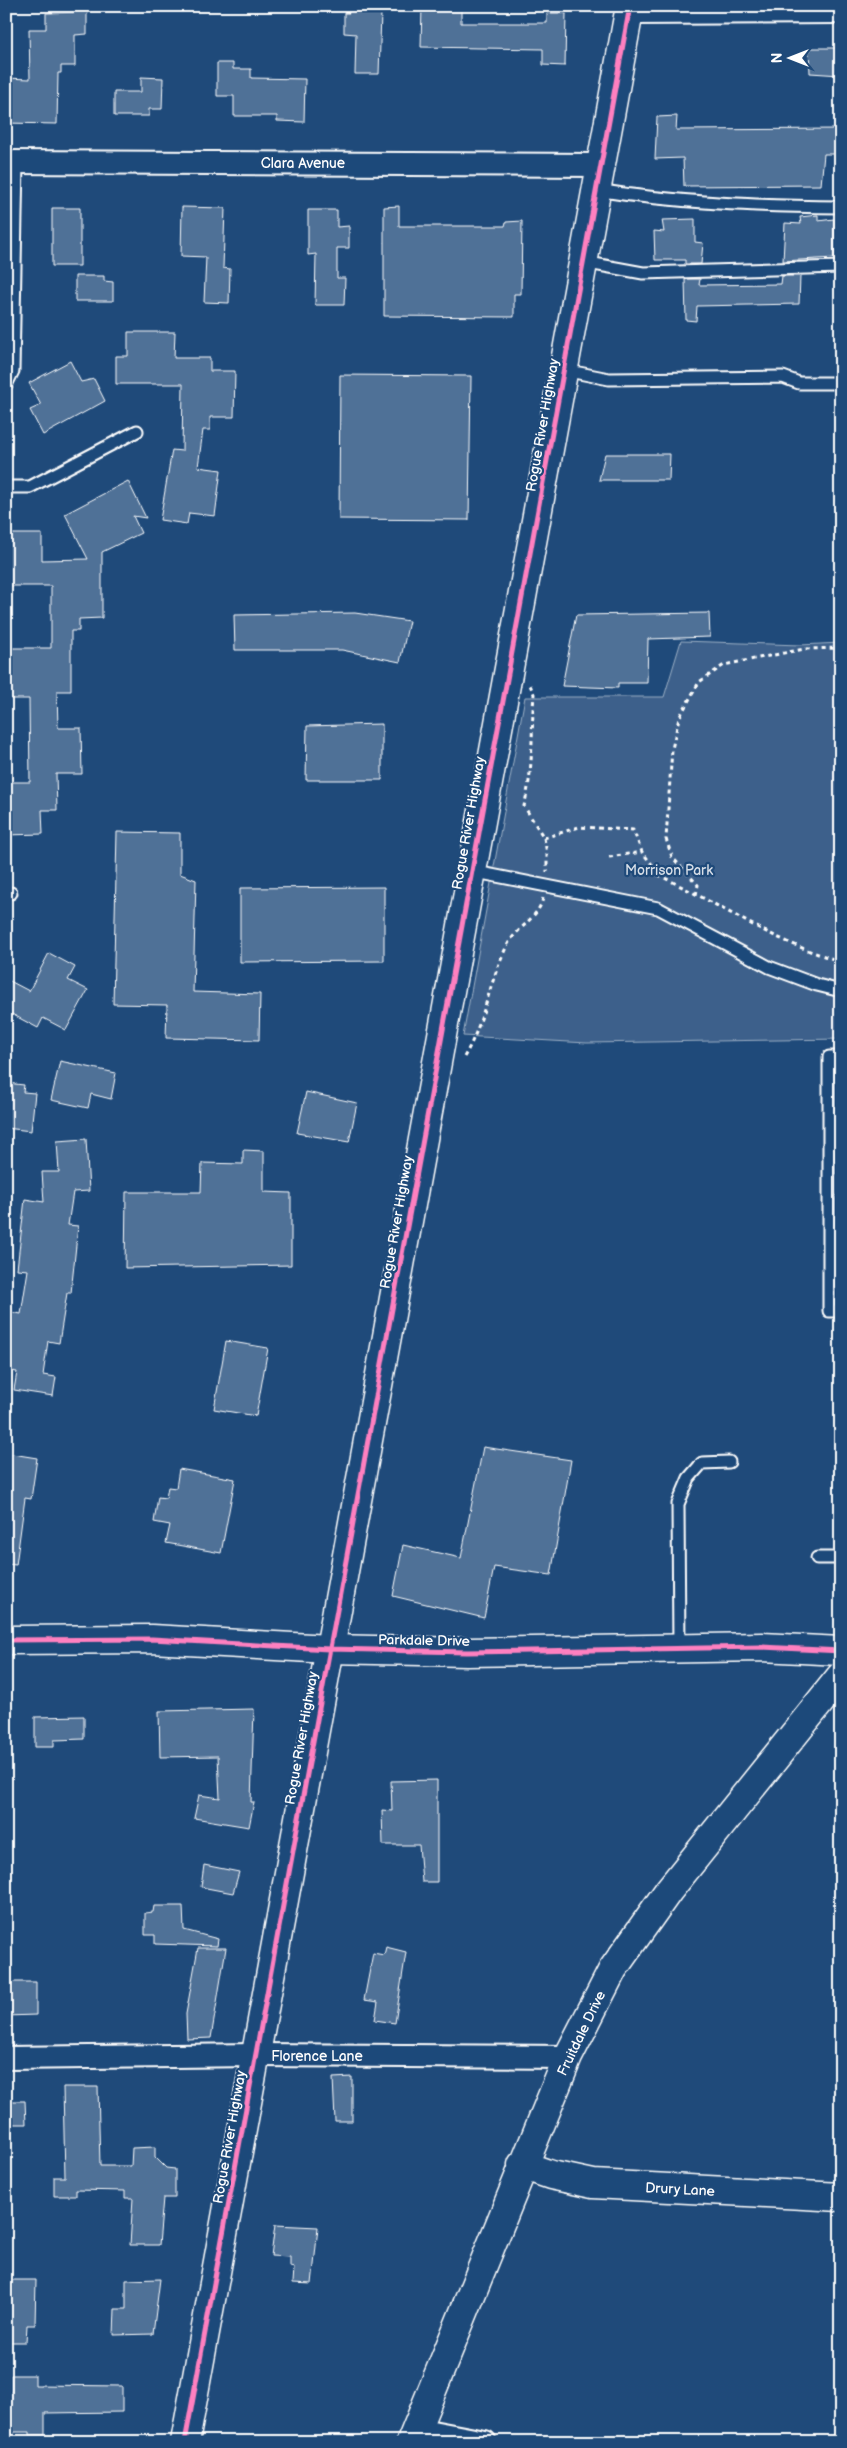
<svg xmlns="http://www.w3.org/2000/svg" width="847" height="2448" font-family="'Balsamiq Sans',sans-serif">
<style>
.green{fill:#3c618b;stroke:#9eb0c5}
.building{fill:#507197;stroke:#fff}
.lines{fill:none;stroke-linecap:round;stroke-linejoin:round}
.lane-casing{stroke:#fff;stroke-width:15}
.street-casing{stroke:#fff;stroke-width:26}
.secondary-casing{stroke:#fff;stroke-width:31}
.primary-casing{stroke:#fff;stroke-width:31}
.path{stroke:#fff;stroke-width:3;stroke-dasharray:4 4;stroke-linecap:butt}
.lane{stroke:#1f4a7a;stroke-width:11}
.street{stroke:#1f4a7a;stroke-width:22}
.secondary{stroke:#1f4a7a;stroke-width:28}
.primary{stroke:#1f4a7a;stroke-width:28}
.cycleway-casing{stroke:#1f4a7a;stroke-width:8}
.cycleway{stroke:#ff80c0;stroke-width:5}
.labels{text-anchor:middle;stroke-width:4.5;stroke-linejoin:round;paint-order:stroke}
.street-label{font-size:14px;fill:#fff;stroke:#1f4a7a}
.park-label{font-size:14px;fill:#d8dfe8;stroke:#1f4a7a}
</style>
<rect width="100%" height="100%" fill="#1f4a7a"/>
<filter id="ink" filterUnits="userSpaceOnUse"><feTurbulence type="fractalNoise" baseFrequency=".02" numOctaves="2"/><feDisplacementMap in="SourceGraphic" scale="10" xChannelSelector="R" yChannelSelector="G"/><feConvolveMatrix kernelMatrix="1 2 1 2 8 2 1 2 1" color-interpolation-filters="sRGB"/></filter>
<g filter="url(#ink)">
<path class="green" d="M681 641 800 645 841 643V1039L587 1043 463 1036 525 697H664Z"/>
<path class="building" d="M349 6H374V13H381L379 74H355L356 34 344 33V13H349Z
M422 6H461V23H547V13H566L565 66 543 65V49L421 47Z
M87 12V34L75 35V66H61V73H58L57 124 6 123V78L30 79 29 29H46V13Z
M809 48H841V75L810 73Z
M217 63H233V69H251V78L305 79 304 122 277 121V116H234V96H217Z
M141 77 163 78 162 109H149V116H114V92H141Z
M677 116 676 130 841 129V154H824L821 185 684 186 683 158 655 159 657 117Z
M399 206V226H505L506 222 522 221 521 294H514V317L384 316V207Z
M182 207 225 208 223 268 230 269 229 303 204 302 206 257 181 256Z
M52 208H80V266H52Z
M308 210H337V227L349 226V248H337V278H345L344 305H315L316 254 308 255Z
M818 215V221L834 219V258L783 261 785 223 801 224 800 217Z
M695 219V242L703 243 701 264H685V260H655L654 231 664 232 662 220Z
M75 276H104V281L113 282V301H75Z
M782 276H800L799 304 697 306 696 321 686 320 685 279H700L699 285 781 284Z
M128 332H175L174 358H210V371H235L234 417H210V430H203L198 467 221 470 215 516 189 513 187 524 160 520 172 450 182 451 183 384H116V356H128Z
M70 361 81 382 94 379 105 401 43 435 30 410 41 405 29 383Z
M340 375 471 376 469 520 339 519Z
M605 454H670L669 480H599Z
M128 481 146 518 133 516 141 533 102 552V618L79 619V631H71V691H57L58 728H81L82 774H56L57 810H42L43 834 6 835V782H30L29 699H6V648H51V586H6V534H42V560L88 559 65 514Z
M355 613 409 621 400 662 342 650H235L234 615Z
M709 613 710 637 648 639 647 683H618V688L562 686 576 615Z
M382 724V780H306L307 726Z
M117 832 180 833V874L196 880 193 992 260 994 259 1040 166 1038 167 1005 113 1004Z
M384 887V961L240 962V888Z
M49 953 75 967 68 980 88 990 66 1030 43 1018 38 1028 6 1011V979L29 991Z
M60 1061 116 1073 111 1099 91 1094 88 1108 51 1100Z
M6 1083 24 1085 23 1092 35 1093 31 1131 6 1128Z
M306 1092 357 1103 349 1142 297 1133Z
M86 1139 89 1191 73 1192 68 1225 78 1226 71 1293H67L59 1343 48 1341 43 1375 56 1377 53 1396 14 1390 17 1372 6 1370V1337L10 1312 21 1314 28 1270 17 1269 25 1199 44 1202 42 1172H59L57 1141Z
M243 1150 264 1151V1192L291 1193V1265L125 1268 126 1192H201L202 1163 243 1164Z
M226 1341 268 1348 256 1416 214 1409Z
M483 1447 571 1460 551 1575 494 1567 484 1618 393 1596 403 1545 461 1558Z
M6 1453 37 1458 31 1499 25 1498 16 1565 6 1564Z
M179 1469 235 1479 221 1553 166 1543 170 1525 154 1522 158 1497 166 1498 168 1487 176 1488Z
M254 1709 251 1802H254L249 1827 194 1818 199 1795 220 1798 218 1756 160 1757 159 1711Z
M84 1716V1739L54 1740V1747H35V1717Z
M437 1780V1882H422L419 1845H383L382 1810 392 1811 391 1781Z
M204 1865 239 1872 233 1893 201 1887Z
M154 1906H183L184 1930 218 1939 217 1946 155 1944V1935H145V1913L153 1912Z
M386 1947 406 1952 395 2023 375 2020 378 2002 364 2000 373 1953 384 1955Z
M198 1948H226L211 2038 187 2039 186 2014Z
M6 1982H36V2015L6 2016Z
M352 2077V2121H335L333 2078Z
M63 2087H98L100 2166H131L132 2148 155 2147V2157L166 2168 175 2169V2198H163L159 2245H130L133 2198H125V2191L76 2190V2196H54V2177H65Z
M6 2101H25L26 2124H6Z
M275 2225 318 2227 312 2284 293 2283 294 2268 290 2267V2257L271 2256Z
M160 2279 153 2334 114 2335 115 2309H126V2280Z
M6 2280H36L35 2325H27L26 2342H6Z
M11 2375H35V2385L122 2386V2412L45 2413V2435H30V2432H6V2392H11Z"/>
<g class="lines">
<defs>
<path id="lane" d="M596 190C677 203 759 206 841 207
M583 262 643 273 841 267
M564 370 609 379 783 377 799 383H841
M6 385 13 371 17 162
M6 487H30L137 431
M471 871 658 908 769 967 817 985 841 991
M6 893H11
M841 1057H829V1311H841
M817 1558H841
M679 1648 678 1504 689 1478 702 1463 729 1462"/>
<path id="street" d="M629 13 841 12
M6 162 600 165
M6 2058 256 2055 568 2057
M416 2429 485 2442"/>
<path id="secondary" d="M6 1640 152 1639 329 1649 467 1652 762 1647 841 1651
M522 2165 551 2175 593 2184 841 2197
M411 2442 568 2057 613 1969 669 1890 841 1676"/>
<path id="primary" d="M185 2442 630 6"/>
</defs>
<use href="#lane" class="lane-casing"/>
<use href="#street" class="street-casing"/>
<use href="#secondary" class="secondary-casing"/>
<use href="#primary" class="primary-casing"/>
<path class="path" d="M530 685 534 694C531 732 534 769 524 806L544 838 579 827 633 830 642 852 654 867V873C717 902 773 943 841 961
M544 838 547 853V872
M609 857 642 852
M696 895 698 885 672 857 666 839 672 749 679 718 699 682 724 665 804 649 841 648
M464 1057C485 1022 489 980 508 944 517 928 539 917 543 898"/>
<use href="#lane" class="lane"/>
<use href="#street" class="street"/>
<use href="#secondary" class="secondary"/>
<use href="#primary" class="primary"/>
<defs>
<path id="cycleway" d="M6 1640 152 1639 329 1649 467 1652 762 1647 841 1651
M185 2442 630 6"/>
</defs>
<use href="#cycleway" class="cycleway-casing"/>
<use href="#cycleway" class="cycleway"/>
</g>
</g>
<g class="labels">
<g class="street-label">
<text x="303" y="168">Clara Avenue</text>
<text transform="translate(542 425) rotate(-80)" y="5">Rogue River Highway</text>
<text transform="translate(468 823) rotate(-80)" y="5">Rogue River Highway</text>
<text transform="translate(396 1222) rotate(-80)" y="5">Rogue River Highway</text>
<text transform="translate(424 1640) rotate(1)" y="5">Parkdale Drive</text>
<text transform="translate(301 1738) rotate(-80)" y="5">Rogue River Highway</text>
<text transform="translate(581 2033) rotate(-64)" y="5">Fruitdale Drive</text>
<text x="317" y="2061">Florence Lane</text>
<text transform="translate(229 2137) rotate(-80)" y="5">Rogue River Highway</text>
<text transform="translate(680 2189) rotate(3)" y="5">Drury Lane</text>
</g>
<g class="park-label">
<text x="669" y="875">Morrison Park</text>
</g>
</g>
<rect width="847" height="2448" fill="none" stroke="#1f4a7a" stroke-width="25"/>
<rect x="12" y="12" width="822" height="2423" fill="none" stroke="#fff" stroke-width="2" filter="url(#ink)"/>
<g transform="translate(790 58) rotate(270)" stroke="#1f4a7a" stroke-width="4" paint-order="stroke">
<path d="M0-4L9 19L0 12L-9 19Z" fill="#ffffff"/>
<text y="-8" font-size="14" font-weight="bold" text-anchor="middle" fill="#ffffff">N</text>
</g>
</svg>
